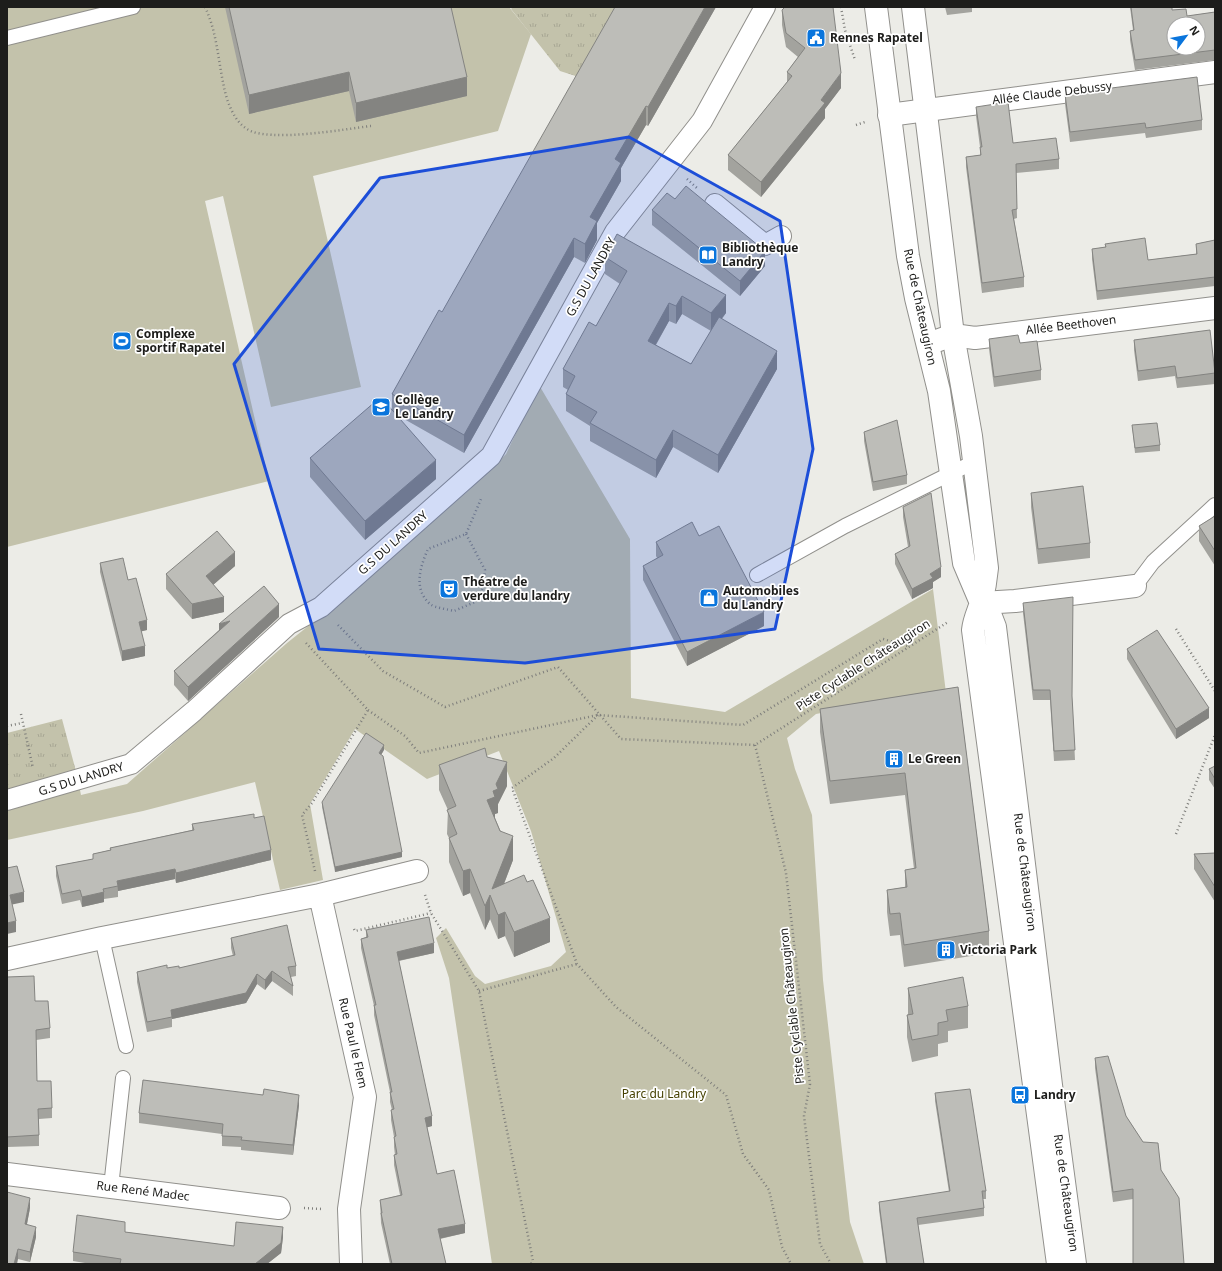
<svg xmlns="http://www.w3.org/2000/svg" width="1222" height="1271" font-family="'Noto Sans',sans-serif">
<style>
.grass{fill:url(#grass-tufts)}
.park{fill:#c3c2ab}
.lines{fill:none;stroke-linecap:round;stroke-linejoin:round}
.service-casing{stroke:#91908c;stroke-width:16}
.pedestrian-casing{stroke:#91908c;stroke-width:22}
.minor-casing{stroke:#91908c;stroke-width:24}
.secondary-casing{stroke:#91908c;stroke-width:24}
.path{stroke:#7e7e7b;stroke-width:2.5;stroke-dasharray:1 3;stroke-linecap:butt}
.service{stroke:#fff;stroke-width:14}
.pedestrian{stroke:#fff;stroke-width:20}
.minor{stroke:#fff;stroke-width:22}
.secondary{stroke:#fff;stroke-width:22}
.wall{fill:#a3a39e;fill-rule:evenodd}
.shaded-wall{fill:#848481}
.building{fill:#bdbdb8;stroke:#848481;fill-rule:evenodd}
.marked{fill:#1d4ed8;fill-opacity:0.2;stroke:#1d4ed8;stroke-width:3;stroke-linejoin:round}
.labels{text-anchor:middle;stroke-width:3.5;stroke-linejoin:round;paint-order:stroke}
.poi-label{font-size:12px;font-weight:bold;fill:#1d1d1b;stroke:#fff;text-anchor:start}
.street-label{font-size:12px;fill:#1d1d1b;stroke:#fff}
.park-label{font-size:12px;fill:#464102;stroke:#fff}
</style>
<defs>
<pattern id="grass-tufts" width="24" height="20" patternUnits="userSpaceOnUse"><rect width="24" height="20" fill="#c3c2ab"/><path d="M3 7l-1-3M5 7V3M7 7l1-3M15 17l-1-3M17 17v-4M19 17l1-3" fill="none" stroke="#a7a693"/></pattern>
</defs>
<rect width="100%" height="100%" fill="#ecece7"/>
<path class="grass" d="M513 7H626L585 79 560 71 511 9Z
M62 719 77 775 7 792V733Z"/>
<path class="park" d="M7 7H509L531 34 498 131 313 176 361 387 271 407 223 196 205 201 269 481 7 547Z
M539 385 630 539 631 698 725 712 933 589 946 693 904 697 816 714 787 738 795 769 812 815 823 980 850 1222 864 1264H492L449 978 436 938 446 928 475 976 485 984 551 966 566 952 531 831 499 751 427 779 355 729 310 804 323 880 280 890 255 782 143 811 7 840V792L77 775 81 795 127 784 287 643 337 603 468 491 506 454Z"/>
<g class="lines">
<defs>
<path id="service" d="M7 38 133 7
M757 575 845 526 974 462
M1135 586 1153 562 1215 505
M102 938 126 1046
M111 1187 123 1078"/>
<path id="pedestrian" d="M715 204 765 245 781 236
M7 800 131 764 194 711 289 624 321 607 491 456 615 232 702 121 765 7"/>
<path id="minor" d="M889 115 1215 72
M928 344 953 335 975 338 1215 308
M981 603 1015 601 1135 586
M320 895 417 871
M7 959 102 938 320 895 365 1097 349 1209 351 1264
M7 1174 279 1208"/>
<path id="secondary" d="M876 7 908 256 916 298 939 391 964 563 981 603 990 614 995 627 1051 1085 1075 1264
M913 7 953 335 971 436 987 568C986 579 984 591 981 603 978 612 974 620 973 630L1058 1264"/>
</defs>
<use href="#service" class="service-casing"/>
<use href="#pedestrian" class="pedestrian-casing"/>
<use href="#minor" class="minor-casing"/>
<use href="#secondary" class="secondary-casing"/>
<path class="path" d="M205 7C217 32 218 60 224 87 227 102 234 121 247 129 268 143 345 129 371 126
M841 7 845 30 855 60
M856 125 865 122
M687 179 697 188
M466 534 485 570 483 588 475 602 454 611C447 609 435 608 430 604 413 589 420 567 428 549L466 534 481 499
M338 625 383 671 445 707 558 667 621 739 755 745 948 622
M1176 629 1215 691
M306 643 368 710 312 803 302 815 315 871
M368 710 405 736 419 753 598 715 743 725 883 639 908 646
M21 714 33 768
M598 715 554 758 512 788 577 964 616 1007 726 1095 743 1154 769 1190 782 1247 791 1264
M7 726 22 723
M755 745 786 873 810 1084 804 1116 820 1244 831 1264
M1176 834 1215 735
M425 895 431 913 479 991 533 1261 531 1264
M354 929 355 931 431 913
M479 991 577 964
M304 1208 323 1209"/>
<use href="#service" class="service"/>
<use href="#pedestrian" class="pedestrian"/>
<use href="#minor" class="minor"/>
<use href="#secondary" class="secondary"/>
</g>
<path class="wall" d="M225 7H451L467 96 356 122 349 91 249 114Z
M716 7 648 126 646 125 621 168V181L597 223V240L585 263 574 257 464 453 397 415 436 479 365 540 310 477V458L383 409H392V394L442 312Z
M945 7H972V12L947 15Z
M1130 7H1172V10L1187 16 1215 12V60L1135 70 1130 40V31L1133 30Z
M782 10 841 88 825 109V118L761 197 728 170V155L787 82V72L798 57 786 47 782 25Z
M1065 94 1202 120V130L1146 138 1145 133 1070 142 1065 104Z
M976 107 1013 143 1059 159V169L1016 173 1017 218 1014 219 1024 277V287L982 293 966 167V157L980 155V147L976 116Z
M652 210 765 266 740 296 652 225Z
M1215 240V286L1097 300 1092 259V249L1105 247V244L1148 260 1196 254V244Z
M605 257 726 313 722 319 777 369 718 473 673 447 656 478 590 441V426L566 411V394L568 390 563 387V369L596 326 620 284 605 274ZM682 314 711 331 691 364 656 345 669 321 676 324Z
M989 339 1020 343 1041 370V380L994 387 989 349Z
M1134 340 1215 372V384L1177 388 1175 376 1138 381 1134 350Z
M1132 425 1160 445V451L1135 453Z
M864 432 907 475V484L873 491 864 441Z
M1031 493 1090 543V558L1038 564 1031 507Z
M903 507 941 577 933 582V588L912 599 895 564V554L908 547 903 517Z
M1215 516V566L1199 541V526Z
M656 542 764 626 687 666 643 580V566L657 558 656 556Z
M100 563 128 580 147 630 141 631 145 656 122 661 100 572Z
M235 566 213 585 224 612 192 619 166 589V574Z
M1023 603 1072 698 1075 760 1054 761 1050 700H1033L1023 613Z
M279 617 188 701 174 685V671L219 630Z
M1127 649 1209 718 1176 739 1127 659Z
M958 687 989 931V953L904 967 900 935 890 936 887 912V890L905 887V870L914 869 905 795 830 804 820 732V709Z
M384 750 381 755 402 857 335 872 322 807V802Z
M487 757 507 786 498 804V813L495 814V818L513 860 504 884 550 942 514 957 505 936 498 939 490 919 485 930 470 893 463 896 449 862V838L447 834 448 810 439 790V765Z
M1215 766V789L1209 780V769Z
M254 818 271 860 176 883 175 879 118 891V897L104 899V902L82 907 80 900 62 904 56 876V866L93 859V854L110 850V848L192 830V824Z
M1215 853V902L1194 869V854Z
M366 930 434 953 399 961 432 1126 427 1127 437 1174 465 1233 440 1239 446 1264H390L381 1223 380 1200 400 1195 394 1165V1155H395L394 1147V1137L391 1120V1110H392L390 1102V1092L374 1015V1006L361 948V939L366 937Z
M231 938 296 966V976L291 977 293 986V996L272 981 265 990 257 984 246 1003 172 1019V1027L147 1032 137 982V972L167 968H179L233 956 231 948Z
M7 977 35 1001 50 1028V1038L36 1040 37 1081 52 1108V1118L39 1119V1146L7 1147Z
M908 988 968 1006V1028L948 1031V1042L938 1044V1056L912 1062 907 1037V1015H908Z
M1095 1058 1126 1116 1161 1170 1133 1199 1113 1202 1095 1068Z
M935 1093 986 1191V1199H983L984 1208V1216L918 1225 924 1264H886L879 1210V1202L949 1192 935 1101Z
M299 1105 293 1155 241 1150V1147L222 1146V1134L139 1123V1113Z
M30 1208 27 1224 36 1237 30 1262 18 1259 7 1264Z
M125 1232 234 1246 283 1237 281 1253 267 1264H91L73 1261V1252Z"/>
<path class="shaded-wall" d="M705 7H716L648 126V107Z
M349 72V91L249 114V95Z
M841 73V88L825 109V118L761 197V182Z
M467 77V96L356 122V103Z
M646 106V125L621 168V181L597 223V240L585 263V244L590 217 615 159Z
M574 238V257L464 453V435Z
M765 251V266L740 296V281Z
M726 295V313L711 331V313Z
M682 296V314L676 324V306Z
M669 303V321L648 358V341Z
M777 351V369L718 473V455Z
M673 430V447L656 478V460Z
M436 460V479L365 540V521Z
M235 552V566L206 591V576Z
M941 567V577L933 582V588L912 599V589L930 574Z
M224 597V612L192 619V604Z
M279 604V617L188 701V687Z
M764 612V626L687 666V652Z
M147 620V630L139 632V622Z
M230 621 219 638V624Z
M145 646V656L122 661V651Z
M1209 708V718L1176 739V729Z
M384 745V750L379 758V753Z
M507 762V786L498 804V813L495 814V821L487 800Z
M513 836V860L495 907 492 889Z
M271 850V860L176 883V873Z
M402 852V857L335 872V867Z
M175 869V879L118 891 117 881Z
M470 869V893L463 896V871Z
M24 892V902L10 905V895Z
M104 892V902L82 907V897Z
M490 895V919L485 930V906Z
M505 912V936L498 939V915Z
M550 918V942L514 957V932Z
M16 921V932L7 934V923Z
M434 943V953L397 961V952Z
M272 971V981L265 990V980Z
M257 974V984L246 1003 172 1019 171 1010Z
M299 1095V1105L293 1155V1145Z
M432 1116V1126L425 1128V1118Z
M30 1198V1208L25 1234V1224Z
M465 1224V1233L438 1239V1229Z
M36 1227V1237L30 1262V1252Z
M283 1227V1237L281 1253 267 1264H255Z
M18 1249V1259L17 1264H14Z"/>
<path class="building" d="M229 7H451L467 77 356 103 349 72 249 95Z
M615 7H705L648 107 646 106 615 159 621 163 590 217 597 221 585 244 574 238 464 435 392 394 439 310 442 312Z
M785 7H833L841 73 821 100 825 103 761 182 728 155 792 76 787 72 805 48 786 33 782 10Z
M1131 7H1172V10L1186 9 1187 16 1215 12V50L1135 60 1130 31 1134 30ZM1174 24H1198V48H1174Z
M1197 77 1202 120 1146 128 1145 123 1070 132 1065 94Z
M1008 102 1013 143 1056 138 1059 159 1016 164 1017 209 1012 210 1024 277 982 283 966 157 981 155 980 147H982L976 107Z
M686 186 765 251 740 281 652 210 667 193 675 199Z
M617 234 726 295 711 313 682 296 676 306 669 303 648 341 691 364 719 317 777 351 718 455 673 430 656 460 590 423 597 412 566 394 575 376 563 369 589 322 596 326 627 271 605 257Z
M1145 238 1148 260 1197 254 1196 244 1215 240V277L1097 291 1092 249 1106 247 1105 244Z
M1210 330 1215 373 1177 378 1175 366 1138 371 1134 340Z
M1018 335 1020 343 1037 341 1041 370 994 377 989 339Z
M376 401 383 409 386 403 436 460 365 521 310 458Z
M897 420 907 475 873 482 864 432Z
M1157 423 1160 445 1135 448 1132 425Z
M1083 486 1090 543 1038 549 1031 493Z
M931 493 941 567 930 574 933 578 912 589 895 554 910 546 903 507Z
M1215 516V551L1199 526Z
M692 522 699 536 719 526 764 612 687 652 643 566 663 555 656 542Z
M217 531 235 552 206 576 224 597 192 604 166 574Z
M123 558 128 580 136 578 147 620 139 622 145 646 122 651 100 563Z
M264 586 279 604 188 687 174 671 230 621 219 624Z
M1073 597 1072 696 1075 750 1054 751 1050 690H1033L1023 603Z
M1157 630 1209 708 1176 729 1127 649Z
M958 687 989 931 904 945 900 913 890 914 887 890 907 887 905 870 916 868 905 773 830 781 820 709Z
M366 733 384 745 379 753 383 756 402 852 335 867 322 802Z
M485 748 487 757 507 762 496 784 498 789 493 791 495 797 487 800 500 831 513 836 492 889 524 875 527 882 533 880 550 918 514 932 505 912 498 915 490 895 485 906 470 869 463 871 449 838 457 834 447 810 456 806 439 765Z
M1215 766V779L1209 769Z
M254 814V818L264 816 271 850 176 873 175 869 117 881 118 886 103 889 104 892 82 897 80 890 62 894 56 866 93 859V854L111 850 110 848 194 830 192 824Z
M1215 853V887L1194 854Z
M17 866 24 892 10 895 16 921 7 923V868Z
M429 917 434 943 397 952 432 1116 425 1118 437 1174 454 1170 465 1224 438 1229 446 1264H392L381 1213H382L380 1200 402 1195 394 1155 397 1154 394 1137 396 1136 391 1110 394 1109 390 1092H392L374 1005H376L361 939 368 937 366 930Z
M287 925 296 966 288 967 293 986 272 971 265 980 257 974 246 993 171 1010 172 1017 147 1022 137 972 167 965V968L179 966V968L235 955 231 938Z
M34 976 35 1001H48L50 1028 36 1030 37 1081H51L52 1108 38 1109 39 1135 7 1137V977Z
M963 977 968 1006 946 1010 948 1021 938 1023V1035L912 1040 907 1015 913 1014 908 988Z
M1108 1056 1126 1116 1143 1142 1158 1143 1161 1170 1179 1198 1184 1264H1133V1189L1113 1192 1095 1058Z
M143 1080 263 1095 264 1089 299 1095 293 1145 241 1140 242 1137 222 1136 223 1124 139 1113Z
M970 1089 986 1191H982L984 1208 917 1218 924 1264H887L879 1202 950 1191 935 1093Z
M7 1192 30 1198 25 1224 36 1227 30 1252 18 1249 14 1264H7Z
M77 1215 125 1222V1232L234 1246 236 1222 283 1227 281 1243 255 1264H120L121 1259 73 1252Z"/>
<path class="marked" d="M629 137 780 221 813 449 775 629 525 663 319 649 234 364 380 178Z"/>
<defs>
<symbol id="civic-square" viewBox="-11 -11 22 22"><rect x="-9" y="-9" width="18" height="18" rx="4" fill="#0a75dc" stroke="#fff"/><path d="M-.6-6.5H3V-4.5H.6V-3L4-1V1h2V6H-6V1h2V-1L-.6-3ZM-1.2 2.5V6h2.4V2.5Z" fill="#fff"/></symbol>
<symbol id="library-square" viewBox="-11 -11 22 22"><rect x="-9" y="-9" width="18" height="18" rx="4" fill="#0a75dc" stroke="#fff"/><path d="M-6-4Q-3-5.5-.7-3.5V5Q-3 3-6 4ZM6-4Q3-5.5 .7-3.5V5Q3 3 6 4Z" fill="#fff"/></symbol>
<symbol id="stadium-square" viewBox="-11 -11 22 22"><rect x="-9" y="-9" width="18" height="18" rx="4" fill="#0a75dc" stroke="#fff"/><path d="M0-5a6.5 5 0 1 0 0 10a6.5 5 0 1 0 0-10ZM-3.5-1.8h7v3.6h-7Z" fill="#fff"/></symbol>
<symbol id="school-square" viewBox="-11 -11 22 22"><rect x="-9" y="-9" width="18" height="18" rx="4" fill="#0a75dc" stroke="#fff"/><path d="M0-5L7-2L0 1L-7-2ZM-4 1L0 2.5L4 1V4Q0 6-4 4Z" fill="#fff"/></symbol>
<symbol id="theatre-square" viewBox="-11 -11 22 22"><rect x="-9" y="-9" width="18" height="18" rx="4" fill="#0a75dc" stroke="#fff"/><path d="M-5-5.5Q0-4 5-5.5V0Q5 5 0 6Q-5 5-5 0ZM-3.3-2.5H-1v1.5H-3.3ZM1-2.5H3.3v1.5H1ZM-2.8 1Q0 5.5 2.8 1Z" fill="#fff"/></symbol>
<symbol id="shop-square" viewBox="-11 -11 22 22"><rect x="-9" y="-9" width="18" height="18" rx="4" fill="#0a75dc" stroke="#fff"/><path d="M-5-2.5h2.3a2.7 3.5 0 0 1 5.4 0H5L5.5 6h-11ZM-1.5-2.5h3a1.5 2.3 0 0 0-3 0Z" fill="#fff"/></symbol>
<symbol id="building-square" viewBox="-11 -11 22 22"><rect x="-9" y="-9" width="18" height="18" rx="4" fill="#0a75dc" stroke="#fff"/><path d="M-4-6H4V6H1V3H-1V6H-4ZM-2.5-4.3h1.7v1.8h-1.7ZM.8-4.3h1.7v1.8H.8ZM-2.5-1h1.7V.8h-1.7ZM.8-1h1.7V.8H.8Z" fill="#fff"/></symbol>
<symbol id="bus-square" viewBox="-11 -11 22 22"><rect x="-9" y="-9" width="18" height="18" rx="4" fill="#0a75dc" stroke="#fff"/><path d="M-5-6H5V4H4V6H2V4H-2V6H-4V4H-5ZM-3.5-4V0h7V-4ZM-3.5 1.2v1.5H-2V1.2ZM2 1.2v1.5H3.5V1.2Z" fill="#fff"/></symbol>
</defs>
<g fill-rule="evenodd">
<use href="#civic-square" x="805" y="27" width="22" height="22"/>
<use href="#library-square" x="697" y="244" width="22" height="22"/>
<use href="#stadium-square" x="111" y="330" width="22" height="22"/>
<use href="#school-square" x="370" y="396" width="22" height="22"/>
<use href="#theatre-square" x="438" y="578" width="22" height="22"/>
<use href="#shop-square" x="698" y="587" width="22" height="22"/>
<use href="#building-square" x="883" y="748" width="22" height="22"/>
<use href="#building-square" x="935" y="939" width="22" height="22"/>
<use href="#bus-square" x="1009" y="1084" width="22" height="22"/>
</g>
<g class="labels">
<g class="poi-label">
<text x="830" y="42">Rennes Rapatel</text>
<text x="722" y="252">Bibliothèque<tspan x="722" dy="14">Landry</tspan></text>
<text x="136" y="338">Complexe<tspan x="136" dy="14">sportif Rapatel</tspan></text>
<text x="395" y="404">Collège<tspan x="395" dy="14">Le Landry</tspan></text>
<text x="463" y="586">Théatre de<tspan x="463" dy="14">verdure du landry</tspan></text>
<text x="723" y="595">Automobiles<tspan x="723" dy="14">du Landry</tspan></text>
<text x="908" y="763">Le Green</text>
<text x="960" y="954">Victoria Park</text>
<text x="1034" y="1099">Landry</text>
</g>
<g class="street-label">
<text transform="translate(1052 93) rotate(-7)" y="4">Allée Claude Debussy</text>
<text transform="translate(591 277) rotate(-61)" y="4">G.S DU LANDRY</text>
<text transform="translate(920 307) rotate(78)" y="4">Rue de Châteaugiron</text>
<text transform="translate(1071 325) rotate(-7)" y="4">Allée Beethoven</text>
<text transform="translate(393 543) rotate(-42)" y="4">G.S DU LANDRY</text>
<text transform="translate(863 665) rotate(-33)" y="4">Piste Cyclable Châteaugiron</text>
<text transform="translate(81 779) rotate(-17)" y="4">G.S DU LANDRY</text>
<text transform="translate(1025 872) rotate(83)" y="4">Rue de Châteaugiron</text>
<text transform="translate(792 1006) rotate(-96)" y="4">Piste Cyclable Châteaugiron</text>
<text transform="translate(353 1043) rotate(77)" y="4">Rue Paul le Flem</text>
<text transform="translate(143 1191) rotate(7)" y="4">Rue René Madec</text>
<text transform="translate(1066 1193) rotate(82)" y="4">Rue de Châteaugiron</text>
</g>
<g class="park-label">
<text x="664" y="1098">Parc du Landry</text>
</g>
</g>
<rect width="1222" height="1271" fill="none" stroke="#1d1d1b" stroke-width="16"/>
<g transform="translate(1186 36) rotate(58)"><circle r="19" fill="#ffffff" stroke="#a5a5a4"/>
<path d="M0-3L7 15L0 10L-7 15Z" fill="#0a75dc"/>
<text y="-6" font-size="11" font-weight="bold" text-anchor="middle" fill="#1d1d1b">N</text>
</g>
</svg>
